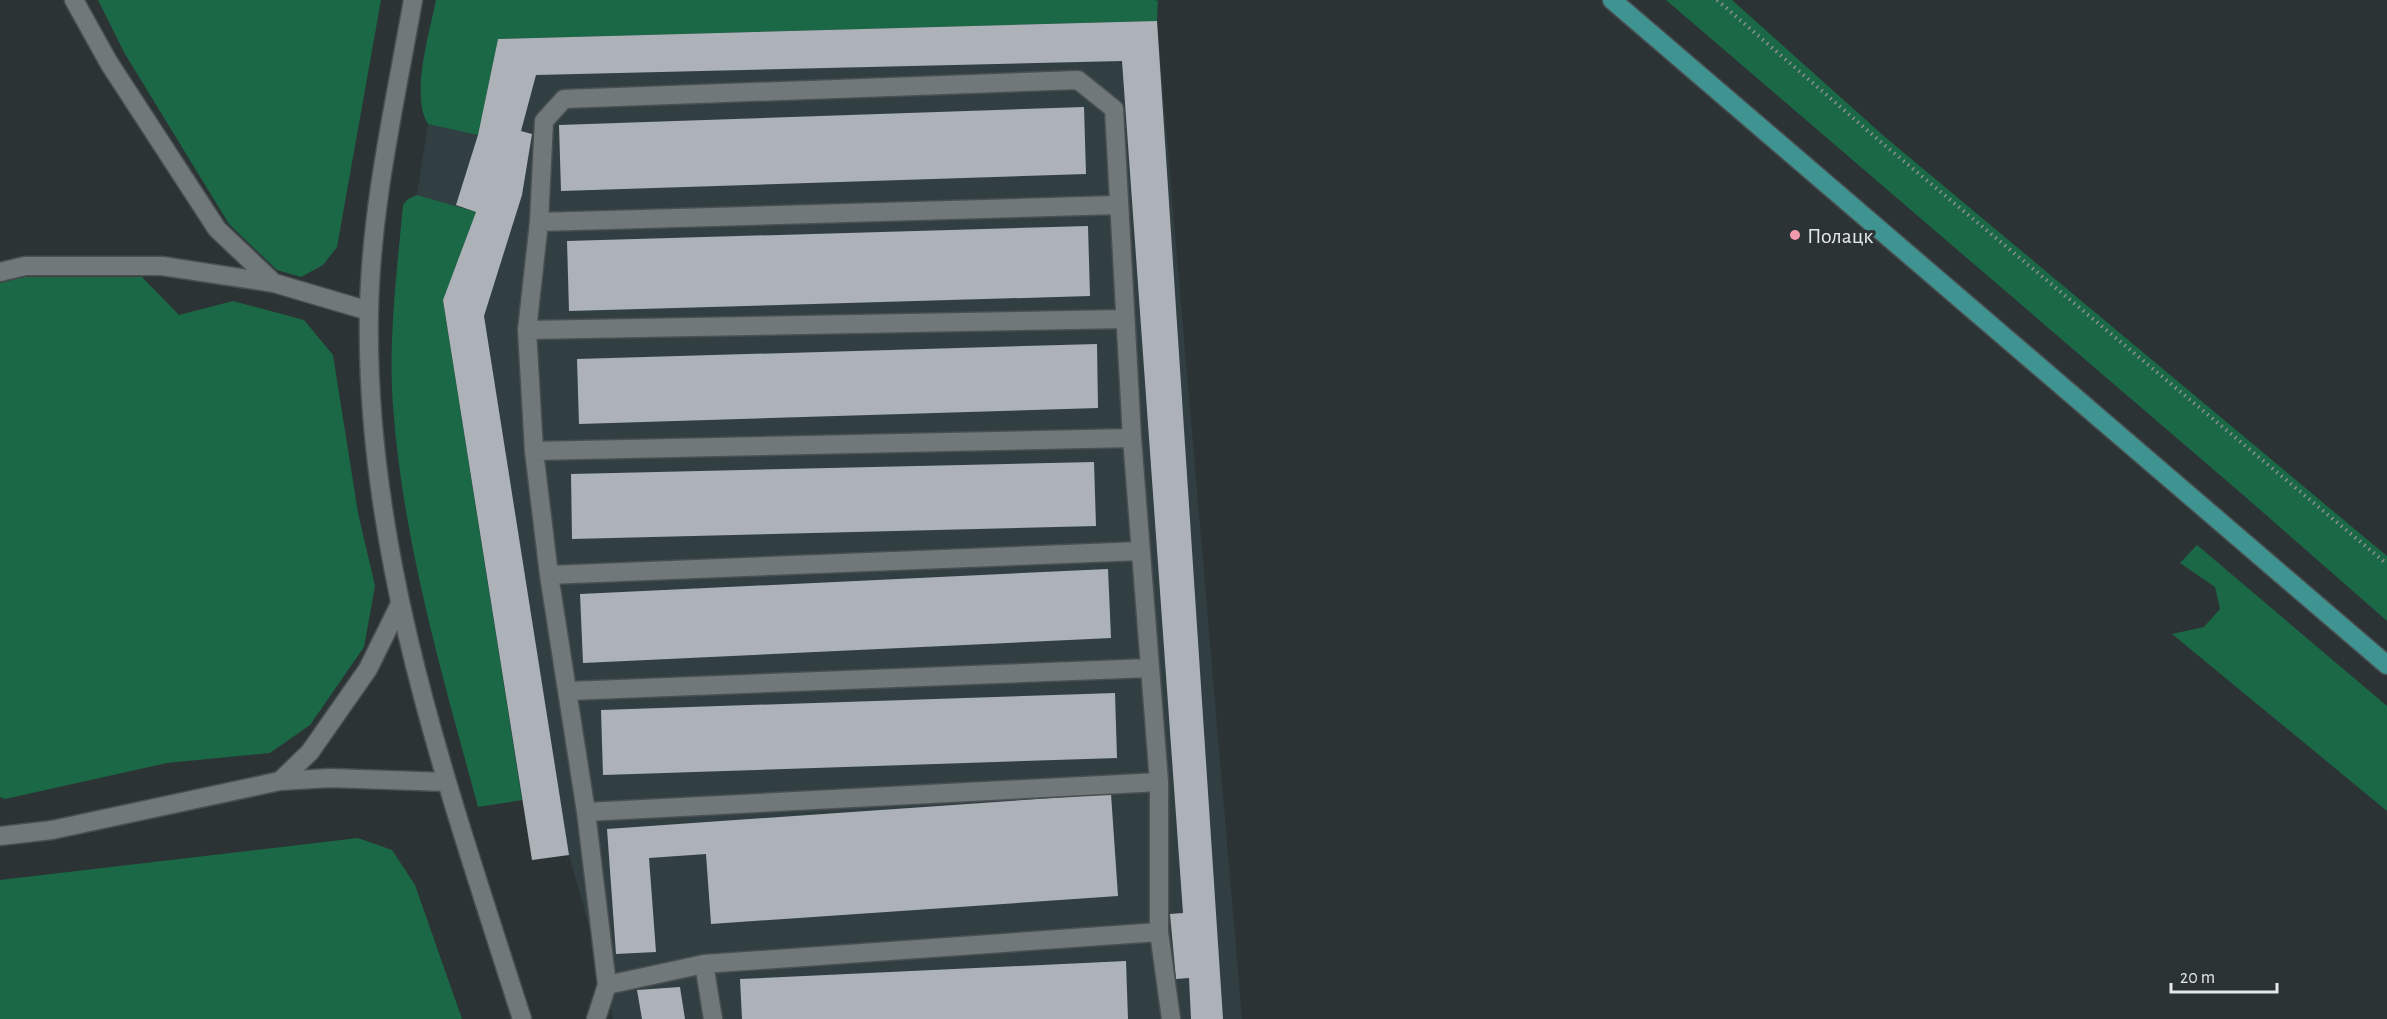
<svg xmlns="http://www.w3.org/2000/svg" width="2387" height="1019" font-family="'Alegreya Sans',sans-serif">
<style>
.built{fill:#313f43}
.green{fill:#1b6846}
.building{fill:#acb2b8}
.lines{fill:none;stroke-linecap:round;stroke-linejoin:round}
.minor-casing{stroke:#4a5052;stroke-width:21}
.major-casing{stroke:#4a5052;stroke-width:21}
.path{stroke:#8b9192;stroke-width:4;stroke-dasharray:1.5 4.5;stroke-linecap:butt}
.minor{stroke:#70787a;stroke-width:18}
.major{stroke:#3f9491;stroke-width:18}
.poi-dot{fill:#f29aad;stroke:#2c3335;stroke-width:2}
.labels{text-anchor:middle;stroke-width:6;stroke-linejoin:round;paint-order:stroke}
.poi-label{font-size:22px;fill:#e3e8e9;stroke:#2c3335;text-anchor:start}
</style>
<rect width="100%" height="100%" fill="#2c3335"/>
<path class="built" d="M1157 21 1242 1019H613L608 993 569 855 532 860 443 300 476 212 417 195 428 124 478 134 498 39Z"/>
<path class="green" d="M98 0H381L337 247 323 265 301 277 277 270 229 224 125 54Z
M436 0H1155L1158 1 1157 21 498 39 478 135 428 124C410 96 430 31 436 0Z
M1666 0H1732L1885 137 2387 556V621L2242 494Z
M417 195 476 212 443 300 522 800 478 807C442 674 403 543 393 406 388 339 397 272 403 205L408 199Z
M25 277H142L179 315 233 301 304 320 333 355 358 513 375 586 364 647 310 725 270 753 167 763 5 799 0 797V283Z
M2197 545 2387 706V811L2172 634 2204 627 2220 609 2215 587 2180 563Z
M358 838 392 850 415 885 462 1019H0V880Z"/>
<path class="building" d="M1157 21 1223 1019H1191L1189 978 1176 979 1170 914 1183 913 1122 61 536 75 521 131 532 134 522 195 484 316 569 855 532 860 443 300 476 212 456 205 478 135 498 39Z
M1084 107 1086 174 561 191 559 125Z
M1088 226 1090 296 569 311 567 241Z
M1097 344 1098 408 579 424 577 359Z
M1094 462 1096 526 572 539 571 474Z
M1108 569 1111 638 583 663 580 594Z
M1115 693 1117 758 603 775 601 710Z
M1111 794 1118 896 711 924 706 854 649 858 656 952 616 954 607 829Z
M1126 961 1128 1019H742L740 979Z
M680 987 685 1019H642L637 990Z"/>
<g class="lines">
<defs>
<path id="minor" d="M74 0 109 63 217 229 274 283 369 311
M413 0C395 103 371 206 369 311 364 555 449 790 522 1019
M539 222 1118 205
M0 272 25 266H162L274 283
M527 330 1125 319
M534 451 1132 438
M549 575 1141 551
M568 691 1150 668
M280 781 310 752 368 669 400 604
M586 812 1159 782
M0 836 52 830 280 781 330 778 446 782
M704 964 713 1019
M607 985 586 812 549 575 534 451 527 330 539 222 544 121 564 99 1078 80 1114 109 1132 438 1159 782V932L1171 1019
M596 1019 607 985 704 964 1159 932"/>
<path id="major" d="M1612 0 2387 665"/>
</defs>
<use href="#minor" class="minor-casing"/>
<use href="#major" class="major-casing"/>
<path class="path" d="M1717 0 1882 143 2387 564"/>
<use href="#minor" class="minor"/>
<use href="#major" class="major"/>
</g>
<circle class="poi-dot" cx="1795" cy="235" r="6"/>
<g class="labels">
<g class="poi-label">
<text x="1807" y="243">Полацк</text>
</g>
</g>
<path d="M2171 983v9h106v-9" fill="none" stroke="#e3e8e9" stroke-width="3"/>
<text x="2180" y="983" font-size="18" fill="#e3e8e9" stroke="#2c3335" stroke-width="4.5" paint-order="stroke">20 m</text>
</svg>
